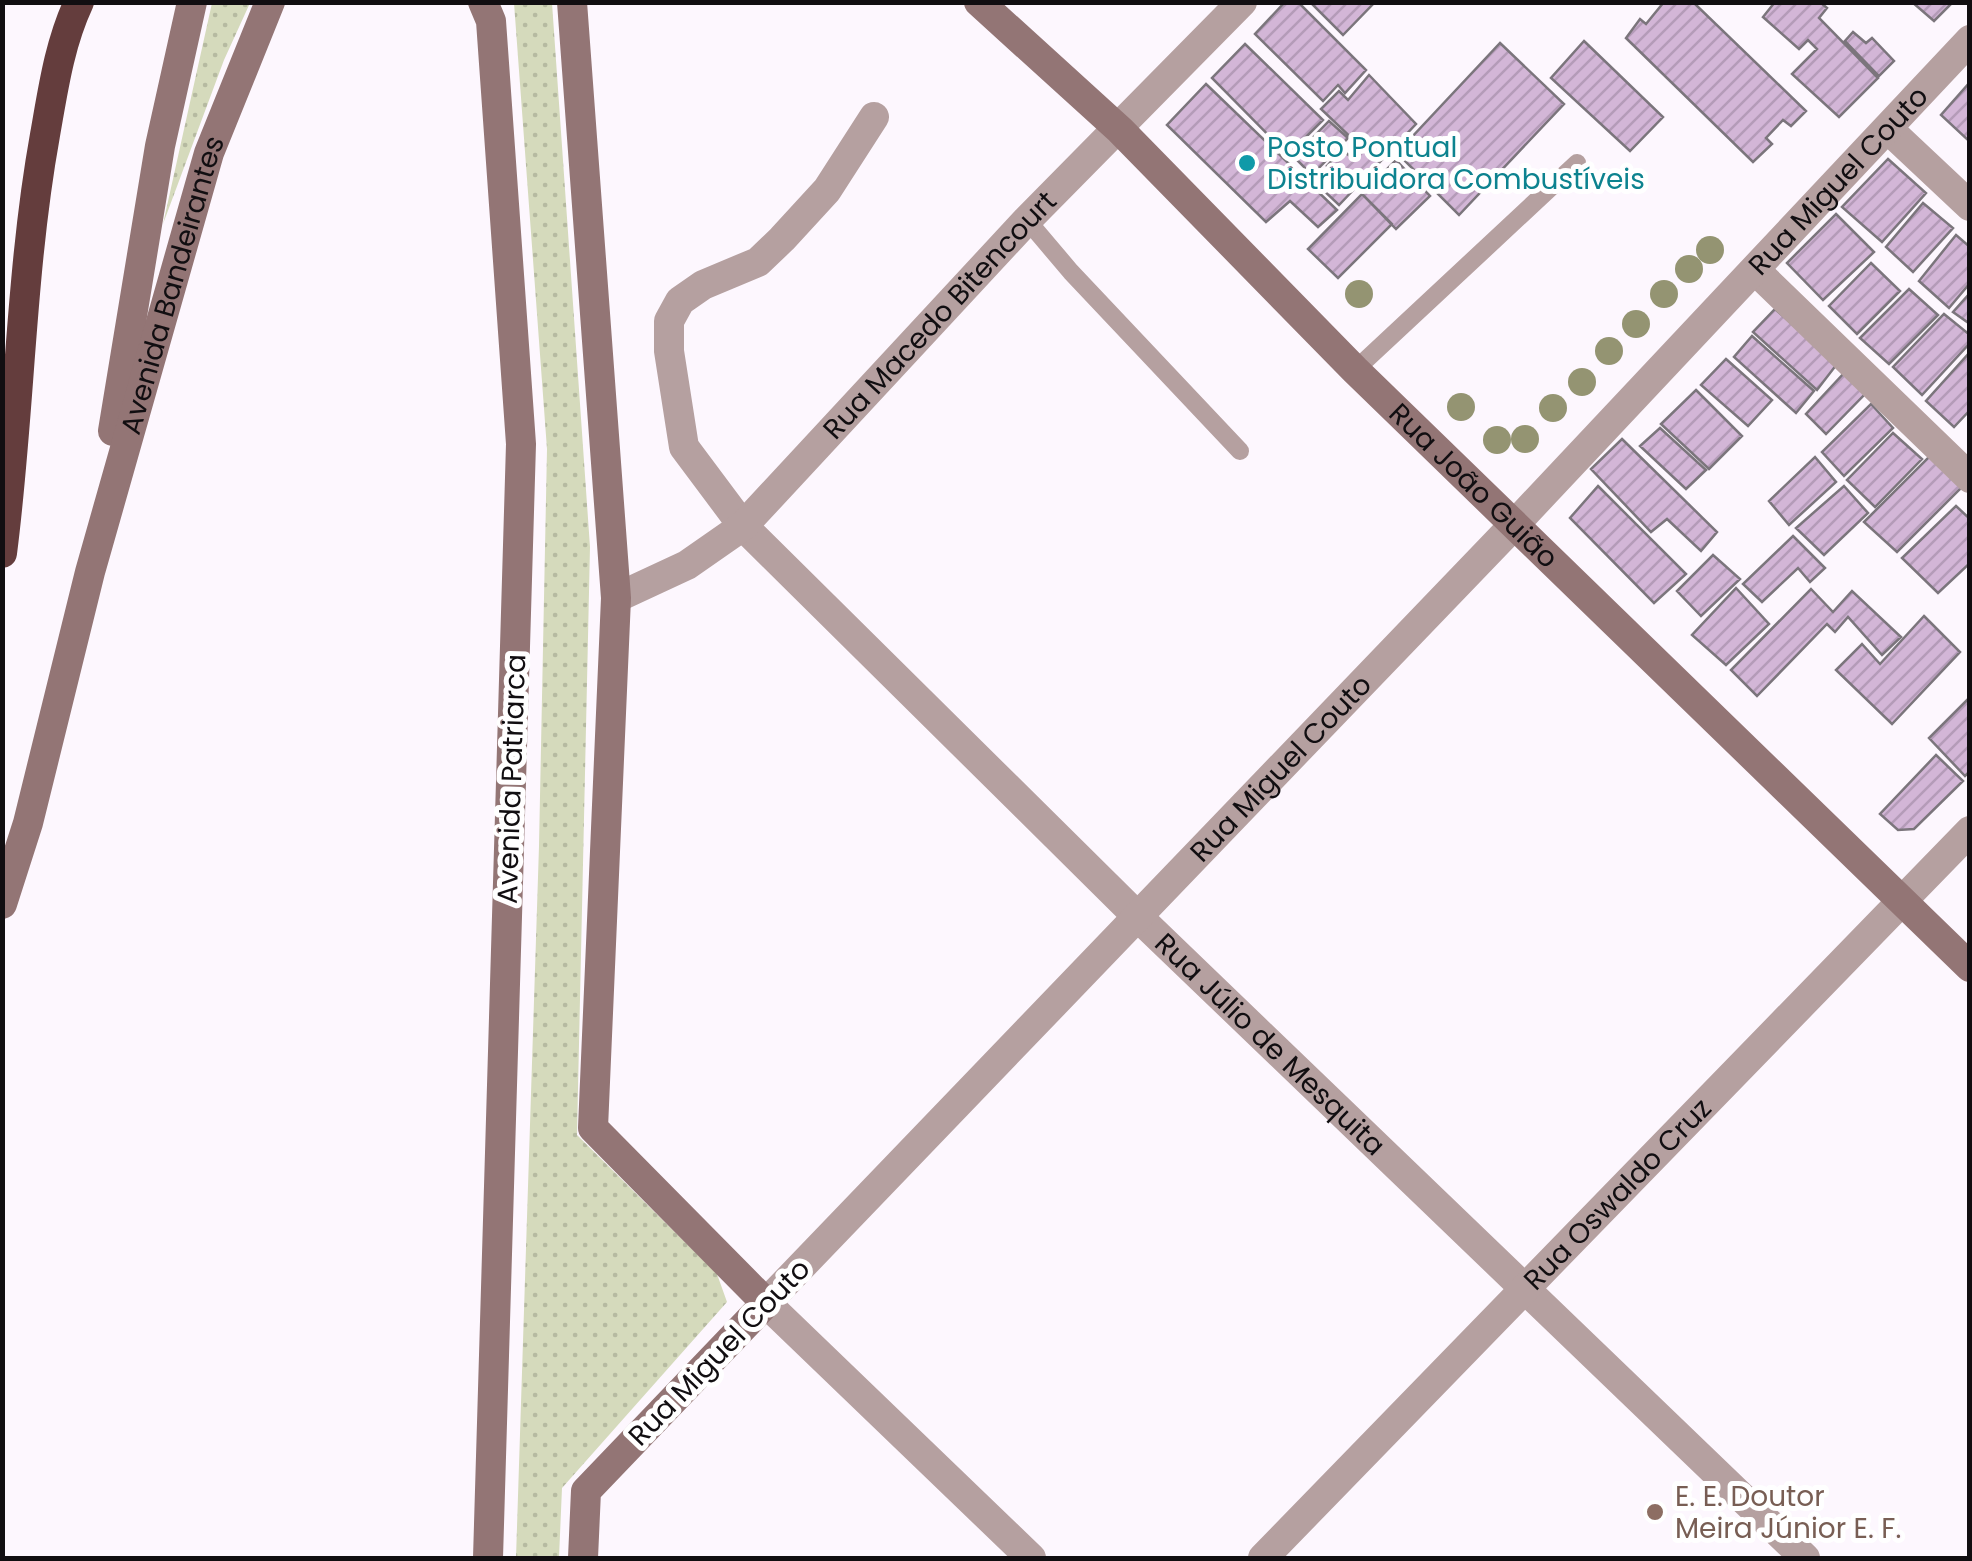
<svg xmlns="http://www.w3.org/2000/svg" width="1972" height="1561" font-family="Poppins,sans-serif">
<style>
.grass{fill:url(#grass-dots)}
.building{fill:url(#building-hatch);stroke:#7b757c;stroke-width:2.5}
.lines{fill:none;stroke-linecap:round;stroke-linejoin:round}
.lane{stroke:#b5a0a0;stroke-width:18}
.street{stroke:#b5a0a0;stroke-width:30}
.secondary{stroke:#937575;stroke-width:30}
.highway{stroke:#643d3d;stroke-width:30}
.tree{fill:#949472}
.culture-dot{fill:#0f9aa8;stroke:#fff;stroke-width:4}
.education-dot{fill:#8d6e63;stroke:#fff;stroke-width:4}
.labels{text-anchor:middle;stroke-width:10;stroke-linejoin:round;paint-order:stroke}
.culture-label{font-size:28px;fill:#0d838f;stroke:#fff;text-anchor:start}
.street-label{font-size:28px;fill:#110e11;stroke:#fff}
.education-label{font-size:28px;fill:#785e54;stroke:#fff;text-anchor:start}
</style>
<defs>
<pattern id="grass-dots" width="8" height="8" patternUnits="userSpaceOnUse" patternTransform="scale(2.5)"><rect width="8" height="8" fill="#d5dabc"/><path d="M2 2h.1M6 6h.1" fill="none" stroke="#b6baa1" stroke-width="1.8" stroke-linecap="round"/></pattern>
<pattern id="building-hatch" width="6" height="6" patternUnits="userSpaceOnUse" patternTransform="scale(2.5)"><rect width="6" height="6" fill="#d3b6d7"/><path d="M-1 1l2-2M0 6l6-6M5 7l2-2" fill="none" stroke="#b49bb8"/></pattern>
</defs>
<rect width="100%" height="100%" fill="#fdf7fe"/>
<path class="grass" d="M212 3H250L224 60 163 224Z
M514 3H552L590 547 577 1135 717 1274 727 1302 562 1488 559 1558H516L539 846 547 449Z"/>
<path class="building" d="M1285 2H1298L1366 70 1345 93 1338 85 1323 101 1255 34Z
M1310 2H1375L1343 35Z
M1664 2H1693L1806 111 1791 126 1783 120 1766 138 1772 144 1753 162 1626 38 1640 19 1646 24Z
M1775 2H1820L1827 8 1819 18 1878 78 1839 117 1792 74 1817 49 1808 40 1799 49 1763 17Z
M1912 2H1953L1934 21Z
M1853 32 1866 43 1872 38 1894 61 1879 76 1845 41Z
M1584 41 1663 117 1630 151 1551 78Z
M1500 43 1564 104 1459 215 1397 153Z
M1245 44 1323 120 1288 155 1212 78Z
M1369 75 1416 124 1339 205 1321 188 1334 172 1327 166 1342 150 1350 156 1360 146 1321 109 1339 91 1348 100Z
M1970 82V142L1941 115Z
M1206 84 1337 210 1318 227 1290 201 1266 222 1167 125Z
M1329 121 1348 138 1312 175 1294 157Z
M1888 159 1926 193 1882 242 1842 207Z
M1396 160 1430 196 1396 229 1362 194Z
M1362 194 1392 224 1338 278 1308 249Z
M1923 203 1953 228 1913 272 1886 247Z
M1836 214 1874 252 1823 300 1787 263Z
M1956 235 1970 247V283L1949 308 1919 281Z
M1871 263 1900 291 1857 334 1829 306Z
M1909 289 1938 315 1889 364 1860 338Z
M1970 293V324L1953 312Z
M1775 309 1837 364 1817 390 1753 332Z
M1944 314 1970 335V343L1922 395 1893 367Z
M1752 336 1814 391 1796 413 1734 357Z
M1970 352V410L1954 427 1926 401Z
M1726 359 1772 400 1748 426 1701 385Z
M1845 372 1866 393 1826 434 1806 414Z
M1696 390 1742 436 1709 469 1661 424Z
M1871 404 1893 428 1844 476 1822 452Z
M1660 428 1706 470 1686 489 1640 446Z
M1893 433 1922 459 1875 507 1847 480Z
M1622 439 1717 532 1701 551 1667 519 1651 532 1591 469Z
M1933 453 1965 484 1897 552 1864 522Z
M1815 457 1836 482 1789 525 1769 501Z
M1598 486 1686 574 1654 603 1570 518Z
M1844 486 1868 513 1824 555 1796 528Z
M1956 506 1970 519V563L1938 593 1902 558Z
M1793 536 1825 568 1810 582 1798 568 1762 602 1743 584Z
M1713 555 1740 579 1701 616 1677 591Z
M1736 588 1769 624 1726 665 1692 635Z
M1811 589 1833 612 1852 591 1901 637 1882 655 1848 617 1835 632 1827 624 1757 696 1731 670Z
M1924 616 1960 652 1892 724 1836 670 1862 644 1880 664Z
M1970 697V771L1965 776 1929 738Z
M1936 755 1963 781 1914 829 1898 830 1880 814Z"/>
<g class="lines">
<path class="lane" d="M1027 220 1071 272 1240 451
M1355 370 1577 163"/>
<g class="street">
<path id="s1" d="M874 117 827 190 782 239 758 262 703 285 680 301 669 321V351L684 447 743 526 1136 915 1805 1558"/>
<path d="M1888 129 1970 206"/>
<path d="M1755 270 1970 478"/>
<path id="s2" d="M616 598 687 565 743 526 1027 220 1242 2"/>
<path id="s3" d="M1031 1558 766 1303 1514 525 1970 40"/>
<path id="s4" d="M1263 1558 1970 831"/>
</g>
<g class="secondary">
<path d="M483 2 491 21 521 444 488 1558"/>
<path d="M572 2 616 598 593 1128 766 1303 586 1491 583 1558"/>
<path id="s5" d="M979 2 1120 130 1355 370 1970 967"/>
<path d="M113 431 160 146 192 2"/>
<path id="s6" d="M2 904 28 823 90 572 209 153 270 2"/>
</g>
<path class="highway" d="M2 553C20 414 20 273 45 135 53 90 59 45 79 2"/>
</g>
<g class="tree">
<circle cx="1710" cy="250" r="14"/>
<circle cx="1689" cy="269" r="14"/>
<circle cx="1359" cy="294" r="14"/>
<circle cx="1664" cy="294" r="14"/>
<circle cx="1636" cy="324" r="14"/>
<circle cx="1609" cy="351" r="14"/>
<circle cx="1582" cy="382" r="14"/>
<circle cx="1461" cy="407" r="14"/>
<circle cx="1553" cy="408" r="14"/>
<circle cx="1525" cy="439" r="14"/>
<circle cx="1497" cy="440" r="14"/>
</g>
<circle class="culture-dot" cx="1247" cy="163" r="10"/>
<circle class="education-dot" cx="1655" cy="1512" r="10"/>
<g class="labels">
<g class="culture-label">
<text x="1267" y="157">Posto Pontual<tspan x="1267" dy="32">Distribuidora Combustíveis</tspan></text>
</g>
<g class="street-label">
<text dy="10" stroke="none"><textPath href="#s3" startOffset="1920">Rua Miguel Couto</textPath></text>
<text dy="10" stroke="none"><textPath href="#s6" startOffset="642">Avenida Bandeirantes</textPath></text>
<text dy="10" stroke="none"><textPath href="#s2" startOffset="435">Rua Macedo Bitencourt</textPath></text>
<text dy="10" stroke="none"><textPath href="#s5" startOffset="692">Rua João Guião</textPath></text>
<text dy="10" stroke="none"><textPath href="#s3" startOffset="1110">Rua Miguel Couto</textPath></text>
<text transform="translate(511 779) rotate(-88)" y="10">Avenida Patriarca</text>
<text dy="10" stroke="none"><textPath href="#s1" startOffset="1262">Rua Júlio de Mesquita</textPath></text>
<text dy="10" stroke="none"><textPath href="#s4" startOffset="508">Rua Oswaldo Cruz</textPath></text>
<text transform="translate(719 1352) rotate(-46)" y="10">Rua Miguel Couto</text>
</g>
<g class="education-label">
<text x="1675" y="1506">E. E. Doutor<tspan x="1675" dy="32">Meira Júnior E. F.</tspan></text>
</g>
</g>
<rect width="1972" height="1561" fill="none" stroke="#110e11" stroke-width="10"/>
</svg>
